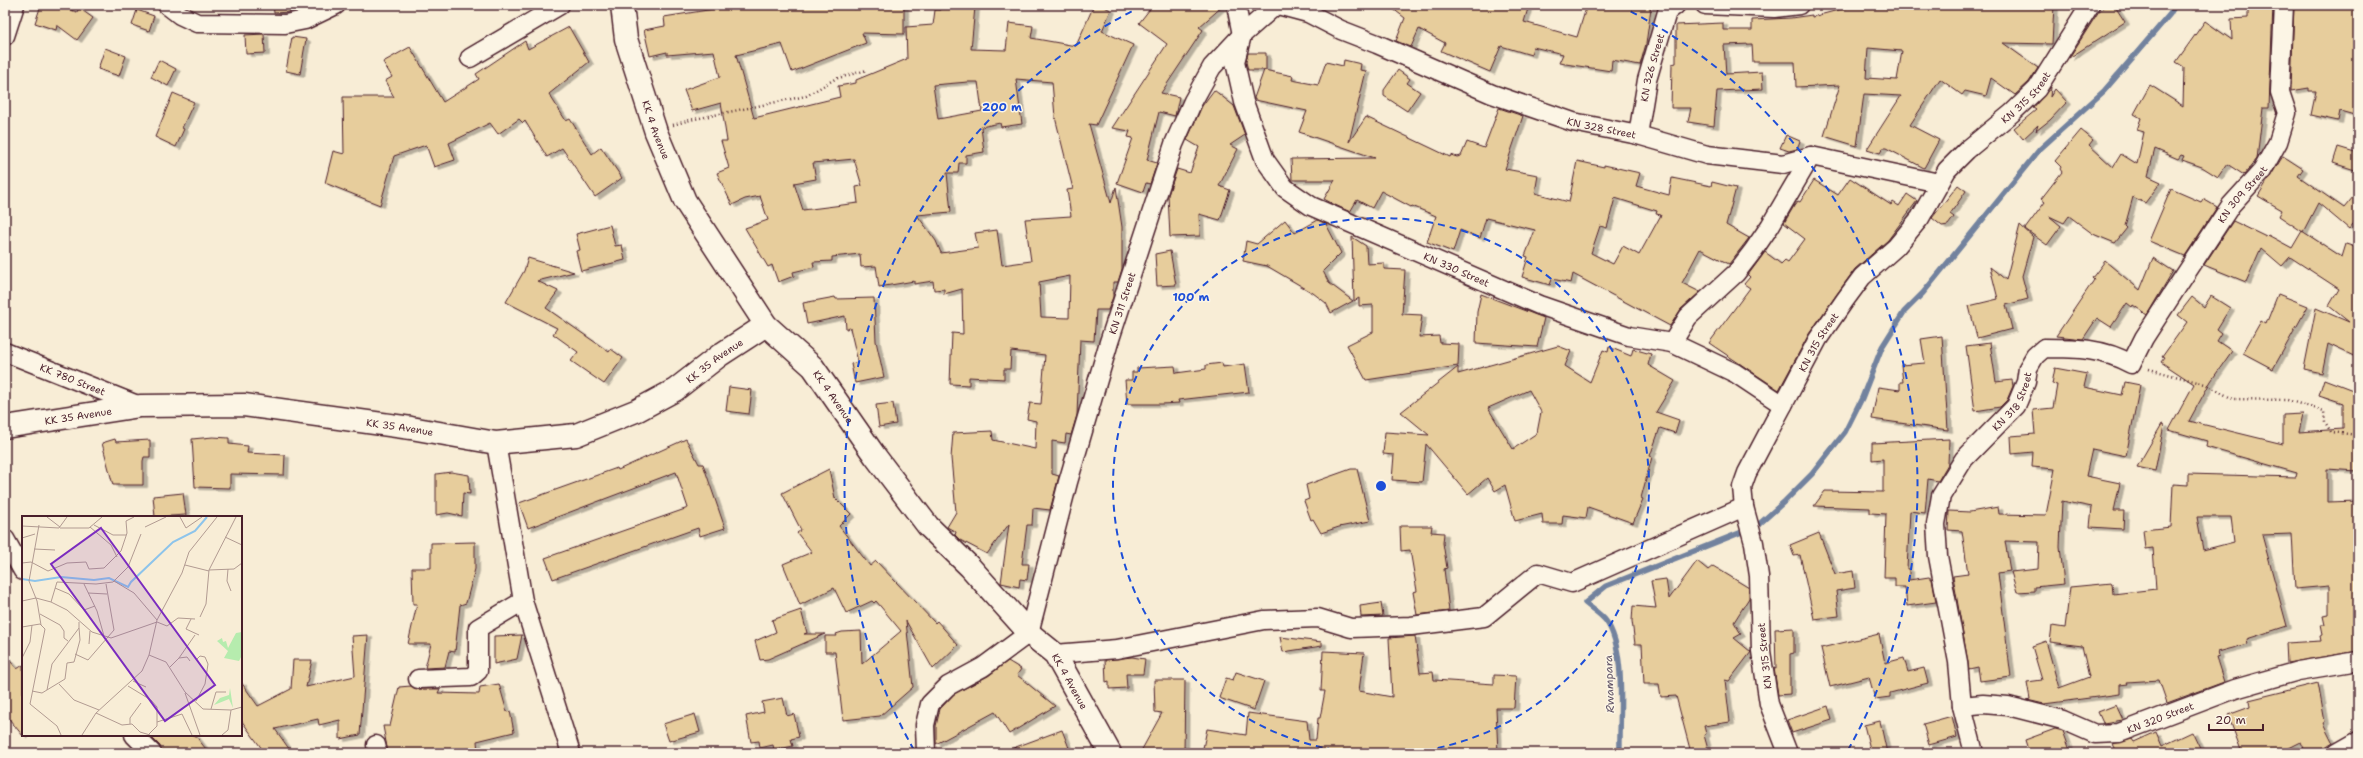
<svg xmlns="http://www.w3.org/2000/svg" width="2363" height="758" font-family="'Shantell Sans',sans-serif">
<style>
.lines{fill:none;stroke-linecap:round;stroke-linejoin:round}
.stream{stroke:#72829e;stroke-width:5.5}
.building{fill:#e7cd9c;stroke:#4a1f2b;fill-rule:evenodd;filter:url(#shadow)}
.minor-casing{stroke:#4a1f2b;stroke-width:21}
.major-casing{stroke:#4a1f2b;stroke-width:25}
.path{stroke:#4a1f2b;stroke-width:2.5;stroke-dasharray:1 3;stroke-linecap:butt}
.minor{stroke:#fcf5e5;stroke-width:18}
.major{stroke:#fcf5e5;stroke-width:22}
.ring{fill:none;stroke:#1d4ed8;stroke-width:2;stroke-dasharray:7 5}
.labels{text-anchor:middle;stroke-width:3;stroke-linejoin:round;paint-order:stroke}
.street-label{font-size:10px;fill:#4a1f2b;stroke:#fcf5e5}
.water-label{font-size:11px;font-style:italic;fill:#5e5165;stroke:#fcf5e5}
.inset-river{fill:none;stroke:#8dc4eb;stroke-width:2}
.inset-road{fill:none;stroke:#b29b92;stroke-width:1}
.view{fill:#7b2cbf;fill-opacity:0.15;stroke:#7b2cbf;stroke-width:2}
.inset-edge{fill:none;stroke:#4a1f2b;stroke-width:2}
.centre{fill:#1d4ed8;stroke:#fcf5e5;stroke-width:2}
.ring-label{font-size:12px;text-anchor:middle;font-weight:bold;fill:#1d4ed8;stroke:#fcf5e5;stroke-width:3;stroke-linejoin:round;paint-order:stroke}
</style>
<defs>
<filter id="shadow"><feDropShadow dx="4.5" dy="2.5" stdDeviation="0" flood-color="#0004"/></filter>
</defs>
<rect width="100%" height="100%" fill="#f8edd6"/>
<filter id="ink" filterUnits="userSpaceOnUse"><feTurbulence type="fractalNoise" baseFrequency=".025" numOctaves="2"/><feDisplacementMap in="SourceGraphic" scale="8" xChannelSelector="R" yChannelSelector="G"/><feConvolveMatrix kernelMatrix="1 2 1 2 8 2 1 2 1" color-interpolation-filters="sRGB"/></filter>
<g filter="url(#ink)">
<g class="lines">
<path class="stream" d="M1620 753C1619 716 1627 650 1606 621 1601 614 1591 608 1585 603L1606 586 1757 526 1785 501 1812 474 1845 432 1862 398 1882 347 1904 312 1923 293 2040 149 2104 91 2170 14 2175 5"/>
</g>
<path class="building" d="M41 5H55L77 12 79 8 93 18 77 40 57 25 56 30 35 23Z
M273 5H288L290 12 274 13Z
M739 5H853L854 9 874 5H904V34L862 33 866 43 792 72 782 44 736 55 754 118 840 97 838 86 856 83V80L907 59 906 27 933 25 935 10H940V5L975 7 971 49 1006 50 1009 23 1033 26 1031 38 1076 46 1094 5H1100L1111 10 1102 31 1133 45 1096 125 1089 124 1111 203 1116 187 1122 227V269L1118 282H1113V297L1108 310H1096L1094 341 1080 340 1077 415 1071 435 1066 434 1065 443 1052 441V474L1059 476 1050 510 1033 508 1032 525H1027L1022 564H1029L1027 580 1020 579 1019 587 1001 583 1009 524 987 554 960 540 955 535 956 532 947 527 956 512 951 458 953 433 992 431 993 440 1035 449 1036 421 1027 419 1030 403 1041 404 1045 355 1011 351 1010 369H1004V379L969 377V385L950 384 952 333 963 334 962 289 944 294V289L934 290 933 281 914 284V281L879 287 876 266 861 267 860 254 832 257V261L813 262 814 267 793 272 794 276 778 282 772 265 768 267 745 228 768 220 760 196 745 199 732 205 717 173 729 168 721 141H727L721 103 692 111 684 90 720 77 714 51 667 55V52L650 56 644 30 665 26 664 17ZM1016 79 1052 82 1055 117 1073 189 1067 190 1071 216 1025 219 1031 261 1002 265 997 230 975 233 978 248 941 253 936 241 917 215 951 212 947 173H958L959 163H966V155L984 152 981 127 1000 123 1001 127 1022 124ZM968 82H978L982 111 938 119 933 85ZM854 159 862 186 856 187 858 203 803 210 794 183 816 179 813 163ZM1070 276 1069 318 1041 317 1039 282Z
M1153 5H1224L1199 27 1203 30 1161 93 1179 97 1175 116 1159 112 1147 160 1157 163 1150 184 1146 183 1143 192 1117 183 1133 138 1128 137 1130 131 1112 128 1167 44 1139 23Z
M1388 5H1529L1524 22 1577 37 1587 5H1628L1651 8 1646 44 1640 65 1612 60 1611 71 1559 63 1563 54 1533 47 1531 55 1501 46 1490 72 1441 51 1445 43 1419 29 1411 47 1396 41 1405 18Z
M1857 5H2054L2052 44 2003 43 2038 68 2029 82 2015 95 1991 78 1986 96 1965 91 1962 95 1940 79 1910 125 1939 140 1924 168 1886 148H1883L1880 153 1867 149 1901 96 1864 94 1857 146 1824 136 1840 85 1796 87 1795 62H1753L1752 44 1724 45 1726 74 1762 72 1763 89 1717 91 1714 126 1688 122 1691 108H1671L1672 64 1676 63V25L1723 23V30H1752V20L1791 18 1812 15V17ZM1868 48 1902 51 1897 80 1866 78Z
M2108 5H2114L2125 22 2069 58 2099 11Z
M2248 5H2273L2269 108H2263L2257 159 2244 175 2227 164 2218 177 2202 167 2182 160 2184 156 2181 155 2178 159 2155 149 2148 176 2161 182 2145 203 2133 197 2125 226 2127 228 2115 243 2093 234 2069 216 2064 223 2049 216 2061 226 2047 245 2025 229 2045 202 2041 199 2062 172 2060 169 2061 167 2055 161 2081 130 2093 140 2089 145 2113 167 2121 154 2137 164 2144 132 2137 130 2141 118 2134 114 2150 85 2183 106 2184 67 2176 62 2205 21 2232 40 2231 19 2248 18Z
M2294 5H2358V116L2340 111 2338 121 2311 115 2316 91H2309V88L2291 91Z
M137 10 154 16 149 31 132 25Z
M569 27 589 62 549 94 566 121 570 119 592 154 601 147 622 178 595 197 562 148 547 157 525 121 523 123 519 119 498 134 490 123 449 143 455 160 434 167 426 145 394 156 380 205 325 183 333 151 344 154 343 97H394L385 81 392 77 383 62 410 47 443 102 479 79 476 74 525 41 528 49Z
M264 34 265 53 246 54 245 35Z
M292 37 306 39 300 74 286 71Z
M105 48 126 56 119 76 98 69Z
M1248 53H1266V70H1248L1246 62Z
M159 60 176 69 168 86 151 77Z
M1344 60 1361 64 1360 70 1366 71 1349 142 1366 117 1450 157 1451 155 1457 157 1461 156 1467 142 1484 148 1499 108 1523 116 1505 169 1538 175 1535 193 1569 202 1577 161 1604 167V165L1640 173 1636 186 1669 195 1672 178 1711 186 1712 182 1736 188 1726 225 1749 238 1729 264 1700 249 1682 283 1700 292 1681 309 1670 326 1573 274 1571 283 1552 279 1550 285 1522 277 1528 257 1525 256 1535 230 1486 218 1480 238 1460 230 1453 252 1427 242 1436 216 1412 206 1411 207 1381 191 1372 208 1357 200 1350 212 1335 205 1324 199 1335 180H1292L1291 159 1375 158 1299 132 1307 111 1255 100 1254 98 1264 70 1293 76 1292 80 1318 85 1326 62 1343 66ZM1615 198 1657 211 1656 214 1661 215 1639 255 1623 246 1613 264 1591 253 1600 226 1607 228Z
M1398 70 1410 79 1407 83 1420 92 1407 111 1384 96V90Z
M2051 87 2050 97 2055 89 2067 102 2050 120 2036 131 2038 125 2023 139 2014 128 2036 110 2033 108Z
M1214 90 1234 106 1245 135 1230 145 1238 149 1219 186 1230 190 1220 220 1199 214 1200 236 1170 237 1168 195 1177 169 1190 173 1199 147 1187 140 1202 106Z
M173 93 194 102 182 128 184 129 176 147 155 137Z
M1786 135 1800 141 1797 149 1789 151 1780 148Z
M2338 147 2358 153V171L2333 163Z
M2283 156 2303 169 2298 176 2344 208 2358 191V218L2349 229 2318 203 2303 232 2279 216 2282 210 2258 196Z
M1850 178 1891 205 1893 202 1899 206 1907 194 1917 201 1888 240 1855 269 1837 294 1809 334 1779 390 1709 343 1750 288 1744 284 1750 277 1748 275 1765 252 1781 264 1785 260 1788 262 1805 239 1784 223 1794 206 1798 201 1800 202 1814 180 1838 195Z
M1958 185 1966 191 1950 214 1954 217 1948 225 1942 226 1932 218Z
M2171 189 2201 202 2203 199 2217 207 2185 256 2149 241Z
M1285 220 1295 233 1318 220 1326 224 1341 253 1323 271 1329 283 1353 301 1331 313 1326 303 1313 293 1267 266 1243 261 1246 241 1257 244Z
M2233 221 2266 237 2268 235 2292 248 2302 231 2342 257 2346 244 2358 248V358L2328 344 2322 373 2304 369 2316 308 2349 322 2329 306 2339 289 2290 257 2282 266 2261 248 2246 282 2204 265Z
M610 225 615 246 622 245 625 260 581 271 576 251 580 250 576 234Z
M2020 225 2033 237 2022 276 2028 299 2006 305 2012 329 1977 338 1969 306 1998 299 1990 267 2006 280Z
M1352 237 1366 246 1367 264 1384 263V269L1405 270 1402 314 1422 315 1419 337 1439 336 1440 343 1459 344 1458 366 1366 380 1347 345 1373 332V305L1359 306V298L1354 301Z
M1170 251 1176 285 1157 286 1155 254Z
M528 258 574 272 537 281 558 291 546 308 609 352 611 349 623 358 604 384 571 361 578 352 553 334 557 328 506 302 524 271Z
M2153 258 2173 271 2147 315 2133 305 2132 307 2127 303 2111 327 2097 318 2083 339 2056 336 2094 280 2092 278 2105 261 2140 290Z
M1481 294 1544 318 1537 347 1476 343 1477 312Z
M2278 294 2308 306 2273 369 2243 353 2261 321 2266 324Z
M2211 296 2230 308 2217 329 2222 333 2217 341 2232 351 2211 381 2189 421 2283 444V415L2303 414 2299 432 2343 429V403L2319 395 2324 379 2358 392V471L2327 469V502L2358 501V651L2287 663 2286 643 2321 641 2320 636 2323 635 2321 625H2325L2323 616 2329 615V586L2295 589 2292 534 2262 535 2287 626 2247 639 2248 644 2218 652 2219 656 2216 657 2224 682 2167 703 2159 680 2127 682 2128 684 2120 685V694L2044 704 2027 700 2030 699 2027 682 2042 680 2032 646 2046 641 2059 688 2089 677 2082 646 2050 642 2052 626 2065 628 2070 587 2112 583 2113 594 2156 589 2153 548 2145 549 2143 530 2171 527 2173 484 2188 485V474L2296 477 2297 473 2206 447 2207 441 2169 430 2194 384 2161 362 2164 358 2162 357 2187 322 2178 315 2192 297 2204 307ZM2197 517H2231L2234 542 2203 550Z
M835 297 836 299 874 298 876 341 884 377 855 383 851 364 858 362 850 328 846 329 845 316 807 324 803 303Z
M1942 336 1948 430 1872 419 1878 387 1900 390V382H1903L1901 365 1925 363 1921 339Z
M1990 343 1996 382 2012 380 2013 386 2007 400 2000 407 1975 411 1966 346Z
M1558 346 1571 351 1565 366 1590 382 1603 350 1608 352 1609 347 1631 356 1633 349 1651 354 1648 365 1675 381 1656 412 1679 420 1675 433 1660 428 1650 456 1652 457 1641 498 1643 499 1633 523 1588 507 1586 518 1563 515 1562 524H1543L1542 514 1515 521 1505 485 1495 491 1487 478 1468 494 1426 444 1422 482 1392 480 1394 455 1383 454 1385 432 1429 435 1401 412 1458 367V374ZM1529 390 1541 412 1537 433 1513 449 1488 408Z
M1222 363 1223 367 1245 364 1249 392 1178 400 1179 403 1162 404H1127L1125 380H1132V372H1137V368L1175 366 1176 373 1206 369V365Z
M2055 368 2087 374 2084 387 2122 395 2125 382 2140 385 2126 456 2092 449 2086 476 2120 483 2114 511H2124L2123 529 2090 527 2092 507 2062 501 2060 546 2064 584 2034 587V591L2017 592 2011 572 2038 569 2039 542 2005 541 2010 571 1998 573 2011 677 1980 681 1978 667 1969 669 1953 576 1968 574 1962 531 1948 530 1949 511 1970 512 1998 507 1999 514 2046 515 2055 469 2032 467 2033 452 2012 454 2011 436 2035 434 2033 410 2053 408 2057 385 2052 384Z
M729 387 752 390 749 414 726 411Z
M893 403 896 424 879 427 876 405Z
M2162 424 2164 425 2155 471 2137 467Z
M213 437 229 438V444L248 446 247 453 285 455 284 475 230 474V488L195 487 192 439Z
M115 439 116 442 150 440V457H144L143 461V485H113L102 443Z
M686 439 699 464H703L725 528 700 536 698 528 553 579 545 558 688 508 676 472 528 528 519 503 617 468 618 470Z
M1949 439 1948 464 1938 481 1928 479 1925 513 1910 511 1907 569H1909V580L1929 577 1932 579 1936 602 1907 606 1905 587H1895V578H1884L1886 514 1870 513V508L1814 506 1825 491 1883 492V459L1872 460V443Z
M829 469 835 498 851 514 839 526 870 566 876 561 935 623 937 621 958 645 933 669 906 621 913 687 880 716 843 720 835 652H825V636H837L836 634 842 632 861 631 862 664 901 631 876 601 874 603 872 601 846 613 834 588 800 605 783 564 812 552 797 533 801 530 782 493Z
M1351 469H1357L1370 521 1339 527 1321 533 1313 519 1311 520 1304 501 1309 499 1306 485Z
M451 472 469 475 470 494 463 493 462 516 448 513 436 515V474Z
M183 493 186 515 155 517 153 496Z
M1400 526H1432L1431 532 1444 533 1443 543 1447 568 1444 569 1449 611 1417 615 1413 592 1417 591 1410 550 1401 551Z
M1819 533 1835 574 1853 571 1855 588 1836 591 1839 616 1814 619 1800 555 1794 556 1790 545Z
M475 542V569L466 603 460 605 455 652 449 651 445 667 425 668 431 644H408L417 604H413L412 568H431V543Z
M1697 561 1708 570 1713 566 1749 588V598L1734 622 1741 634 1734 638 1751 652 1729 681 1725 680 1730 722 1704 726 1706 734 1704 735 1709 753H1691L1676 696 1661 697 1659 684H1644L1642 644H1635L1632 621 1633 606 1656 608 1651 581 1666 579 1669 599Z
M1381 603 1383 616 1361 617 1360 606Z
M801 610 807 633 804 634H825L768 659 760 660 755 641 776 632 772 620Z
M1794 628V653L1790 654V694L1778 695 1774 668 1776 669 1775 629Z
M1879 634 1885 663 1904 658 1908 672 1924 668 1928 683 1890 693V697L1875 699 1869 677 1830 687 1821 648Z
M368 635 360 735 340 739V720L319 725 318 719 275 729 292 753H265L241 720V682L258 706 291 689 293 660H312L306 687 355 676 352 636Z
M522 635 517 659 494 664V636Z
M1415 636 1420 673 1433 672 1434 680 1494 684V675L1516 676 1514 708H1496L1498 753H1202L1207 729 1246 735 1248 713 1307 721 1309 740H1316L1318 718H1320L1325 691H1321L1323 651 1364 653 1359 691 1392 697 1389 638Z
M1280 637 1322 642V646L1283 652Z
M5 655 17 669 23 665V736L5 714Z
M1132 657 1145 659 1143 674H1126L1127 688 1109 689V681L1106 682 1105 660Z
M1008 661 1021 669 1017 675 1055 706 1009 734 995 712 936 744V726L940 709 954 694 988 676Z
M1236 672 1264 681 1254 710 1219 698 1226 678 1233 680Z
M1154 680H1185L1184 753H1140L1162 713 1155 712Z
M2318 683 2325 722 2323 723 2333 743 2317 753H2306L2301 742 2279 753H2242L2228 715 2250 707 2249 700Z
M499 684 507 712 510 711 514 732 477 741 478 753H388L383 726H390L399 687 411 686 418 689H440L438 693 479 694 480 687Z
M783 698 787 716 794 714 799 737 791 739 793 746 774 750 773 745 760 748 759 741 751 742 746 716 764 712 762 702Z
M2116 705 2123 720 2103 723 2098 712Z
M1828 706 1832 720 1792 733 1787 720Z
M695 714 700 732 669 741 663 724Z
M1952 716 1957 737 1929 745 1923 724Z
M1880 721 1887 753H1871L1864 725Z
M2055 729 2063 731 2071 753H2029L2025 740Z
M1062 730 1071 753H1006L1005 751Z
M2156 732 2162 746 2192 732 2202 753H2110L2116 750 2113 744 2132 739 2134 742Z
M149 735H195L209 753H162L160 746Z"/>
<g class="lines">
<defs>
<g id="minor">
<path d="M167 5 180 15 197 23 285 24 305 20 336 5"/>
<path id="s1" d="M1236 5 1242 35 1235 62 1244 102 1265 160 1285 188 1311 206 1539 305 1629 336 1672 343 1735 373 1783 405"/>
<path id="s2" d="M1278 5 1308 13 1341 30 1377 44 1492 94 1573 122 1638 135 1707 155 1783 164 1811 156 1939 183"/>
<path d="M1705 5 1774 8 1799 5"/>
<path d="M5 36 15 5"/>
<path d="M470 58 560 5"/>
<path id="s3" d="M1638 135 1647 80 1667 12 1676 5"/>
<path d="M1672 343 1688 317 1736 273 1753 251 1770 226 1811 156"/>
<path id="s4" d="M5 352 140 406"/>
<path d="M5 539 23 571"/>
<path d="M523 601 571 753"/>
<path d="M1055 654 1117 649 1264 620 1318 618 1351 628 1411 626 1484 617 1538 573 1572 583 1744 507"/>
<path d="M418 679 471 677 478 671V628L523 601 496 443"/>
<path id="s5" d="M1962 706 1983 704 2008 706 2063 720 2095 734 2119 733 2235 689 2298 671 2358 661"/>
<path d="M134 735 152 753"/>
<path d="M376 745 378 753"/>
<path id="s6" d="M926 753 925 725 930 704 948 686 983 667 1029 633 1068 482 1109 342 1174 144 1193 101 1212 67 1242 35 1276 5"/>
<path id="s7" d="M1788 753 1769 704 1761 651 1759 576 1754 543 1744 507 1742 487 1747 473 1818 339 1845 300 1862 277 1896 247 1920 218 1947 170 1967 150 2012 113 2037 89 2090 5"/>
<path id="s8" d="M1974 753 1962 706 1958 662 1938 556 1936 524 1941 496 1964 459 2016 406 2026 382 2028 368 2035 356 2044 348C2076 348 2103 348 2131 364L2144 338 2177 287 2231 205 2262 171 2278 142 2287 113 2280 92 2284 5"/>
<path d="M2337 753 2358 741"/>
</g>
<g id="major">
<path id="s9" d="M622 5 626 39 656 132 685 201 766 325 813 367 875 456 928 526 970 567 1029 633 1055 654 1110 753"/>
<path id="s10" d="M5 427 140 406 244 405 411 428 496 443 576 435 638 410 675 390 720 355 766 325"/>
</g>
</defs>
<use href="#minor" class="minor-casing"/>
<use href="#major" class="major-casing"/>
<path class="path" d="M673 125 690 120 806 96 835 79 867 70
M2149 369 2205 384 2233 399 2287 400 2324 411 2325 422 2331 432 2358 435"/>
<use href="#minor" class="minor"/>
<use href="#major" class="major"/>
</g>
</g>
<g class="ring">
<path d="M1358 753A268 268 0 1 1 1404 753"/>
<path d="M914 750A536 536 0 0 1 1142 6M1620 6A536 536 0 0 1 1848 750"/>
</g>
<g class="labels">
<g class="street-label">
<text dy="4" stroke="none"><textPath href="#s3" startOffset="69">KN 326 Street</textPath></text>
<text dy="4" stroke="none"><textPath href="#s7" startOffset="760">KN 315 Street</textPath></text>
<text dy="4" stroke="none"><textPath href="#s2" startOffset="347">KN 328 Street</textPath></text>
<text dy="4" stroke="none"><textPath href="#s9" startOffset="130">KK 4 Avenue</textPath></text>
<text dy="4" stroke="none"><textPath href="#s8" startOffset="738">KN 309 Street</textPath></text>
<text dy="4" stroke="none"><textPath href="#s1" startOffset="386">KN 330 Street</textPath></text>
<text dy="4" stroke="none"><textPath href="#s6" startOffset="515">KN 311 Street</textPath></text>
<text dy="4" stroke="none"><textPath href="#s7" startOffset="436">KN 315 Street</textPath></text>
<text dy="4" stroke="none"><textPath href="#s10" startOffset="734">KK 35 Avenue</textPath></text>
<text dy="4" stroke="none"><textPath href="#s4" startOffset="73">KK 780 Street</textPath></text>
<text dy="4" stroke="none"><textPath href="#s9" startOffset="454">KK 4 Avenue</textPath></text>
<text dy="4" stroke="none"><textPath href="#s8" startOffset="381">KN 318 Street</textPath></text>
<text dy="4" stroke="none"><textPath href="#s10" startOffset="74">KK 35 Avenue</textPath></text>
<text dy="4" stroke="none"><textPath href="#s10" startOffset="398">KK 35 Avenue</textPath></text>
<text transform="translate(1764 656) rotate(-96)" y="4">KN 315 Street</text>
<text dy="4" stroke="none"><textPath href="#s9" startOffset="826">KK 4 Avenue</textPath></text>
<text dy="4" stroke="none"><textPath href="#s5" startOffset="206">KN 320 Street</textPath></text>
</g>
<g class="water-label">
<text transform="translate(1609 684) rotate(-92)" y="4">Rwampara</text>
</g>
</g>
<g transform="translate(22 516)">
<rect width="220" height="220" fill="#f8edd6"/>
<path d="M220 116V139L217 145 202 142 206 135 195 125 200 122 201 126 204 125 206 132 214 117ZM208 172 211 192 207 183 192 189 198 182 207 179Z" fill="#b6ecae"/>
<path class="inset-river" d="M0 63 13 65 39 61 72 64 87 62 106 71 109 66 151 26 173 15 185 1"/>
<path class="inset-road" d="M25 1 38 11M158 1 164 12 180 1M17 9 7 65 15 85 19 109M72 9 91 19H104M0 10 37 12 45 1M68 11 89 29 95 41M123 11 144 1M38 12H67L80 1M203 21 220 29M0 22 13 18M12 33 33 34M0 47 9 46 26 55 45 47 64 46 67 53 82 52 99 35 105 17 104 5 112 1M163 49 187 55M206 53 205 65 209 75M187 54 212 53 220 47M92 65 112 77 135 104M62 68 75 95 82 120M33 72 47 78 62 94 73 90M66 77 85 78M0 85 14 82 29 86 45 94 70 116 89 122 135 106 145 110 156 102 173 103M29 86 35 66 74 68 91 66 106 51 119 18M18 98 38 109 42 115V122L46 125M178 101 184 88 187 54 214 1M169 103 164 113 177 119M0 111 18 108 23 113 8 188 35 210 39 219M67 128 68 115M53 138 66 144 92 114 84 68M127 139 144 146 163 176 181 193 209 194 220 191M0 142 8 126 10 109M157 142 173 119M148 151 157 142 165 141 168 145M111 165 124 171M37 168 52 184 77 194M106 170 129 184 135 191V210L127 218M25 174 30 148 57 112V106M10 175 20 177 43 163 45 147 52 146 58 124 57 112M163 177 178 219M174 185 183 168 186 148 183 141 178 140 174 144M189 193 194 176H204M74 197 100 209 110 208 118 216 128 219M135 206 160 198 170 219M108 208V202L119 187M60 219 74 197 120 155 127 139 135 104 160 57 167 36 195 1M200 219 206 214 209 194"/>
<path class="view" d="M79 12 193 169 143 205 29 48Z"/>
<rect width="220" height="220" class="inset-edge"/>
</g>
<circle cx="1381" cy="486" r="6" class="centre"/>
<g class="ring-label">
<text x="1002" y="111">200 m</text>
<text x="1191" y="301">100 m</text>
</g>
<rect width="2363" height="758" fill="none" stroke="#fcf5e5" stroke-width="20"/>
<rect x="10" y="10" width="2343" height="738" fill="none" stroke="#4a1f2b" stroke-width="1.5" filter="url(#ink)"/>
<path d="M2209 724v6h54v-6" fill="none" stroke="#4a1f2b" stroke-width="2"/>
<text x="2215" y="724" font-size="12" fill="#4a1f2b" stroke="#fcf5e5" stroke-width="3" paint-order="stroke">20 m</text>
</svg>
